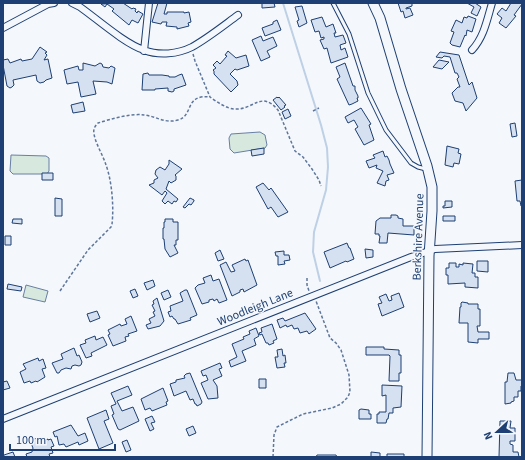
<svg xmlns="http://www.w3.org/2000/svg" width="525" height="460" font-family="'Source Sans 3',sans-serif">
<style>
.green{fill:#d7e8df;stroke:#687fa3}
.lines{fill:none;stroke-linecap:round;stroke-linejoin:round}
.stream{stroke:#bed0e5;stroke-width:2}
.building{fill:#d5e0f0;stroke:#1d3f73}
.lane-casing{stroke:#1d3f73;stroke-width:5}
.street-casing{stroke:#1d3f73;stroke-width:8}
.secondary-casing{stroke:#1d3f73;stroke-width:11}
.path{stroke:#5e769c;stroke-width:1.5;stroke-dasharray:3 2;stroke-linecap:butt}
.lane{stroke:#f4f7fb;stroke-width:3}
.street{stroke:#f4f7fb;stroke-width:6}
.secondary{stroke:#f4f7fb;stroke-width:9}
.labels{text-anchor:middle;stroke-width:3;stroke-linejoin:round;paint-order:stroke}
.street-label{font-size:12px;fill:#1d3f73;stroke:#f4f7fb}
</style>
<rect width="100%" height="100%" fill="#f4f7fb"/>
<path class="green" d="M260 132 265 135 267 145 265 148 234 153 230 149 229 138 231 134Z
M11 155 46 156 49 158V171L47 174H13L10 171Z
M26 285 48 291 45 302 23 297Z"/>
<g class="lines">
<path class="stream" d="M283 3 321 125 327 148 328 167 326 190 314 232 313 252 320 281"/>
</g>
<path class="building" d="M123 3 132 9 133 8 136 9 135 11 137 13 138 11 143 14 138 23 132 20 129 25 112 11 114 9 107 4 105 7 101 4Z
M158 3H167L164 14H167V12H184V13L189 12 191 22 188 23 189 26 177 29V27L166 26 167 22H162L161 24 152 22Z
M262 3H274L275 7 262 8Z
M398 3H412V6L406 8V9L410 8 413 15 405 18 403 11 401 12Z
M467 3H475L481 7 477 16 471 13 474 7Z
M511 3H522V4L514 15 516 16 506 28 499 23 502 18 497 14 502 8 506 11Z
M302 6 307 23 299 27 297 21 299 20 295 7Z
M468 16 476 19 472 32 467 30 466 36 465 35 460 47 452 45 450 43 454 32 451 31 456 20 462 23 464 17 467 18Z
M322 17 326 27 333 24 336 33H334L335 37 343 35 346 43 340 45 341 50 345 48 348 57 331 63 327 48 324 49 320 40 324 39V37L321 38 319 31 315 32 311 20Z
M277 20 281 30 265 36 262 28 273 24V22Z
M261 36 263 41 273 37 277 46 267 51 270 57 261 61 252 40Z
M40 47 47 52 45 53 47 55 44 60 48 59 52 78 46 80 44 82 40 83 37 81 36 75 13 80 14 85 12 87 10 88 7 86 3 65V60L8 59 10 63 21 59 22 61 32 59Z
M228 51 236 58 246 55 249 66 237 70 235 69 230 74 237 81 238 85 231 92 214 74V71L213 70 216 68 213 65 217 61 220 64 227 56 225 55Z
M440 52 459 55 469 85 472 82 477 98 466 111 463 103 455 101 452 93 458 87H460L457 79 459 77 457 73H455L450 57 444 56 442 58 436 57Z
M439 60 449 62 442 69 433 67Z
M83 63 95 66 100 63 102 64 103 67 109 68 111 66 115 68 112 84 107 82 93 81 96 94 81 97 78 82 67 84 64 70 78 66 79 70H83Z
M345 63 353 86H355V90L358 96V98H357L358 101 352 104 349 105 337 79 340 77 336 67Z
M148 73 149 75H162L169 76V77H175L179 75 182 74 186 85 174 89V91L172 92 168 91V88L155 89V90H142L143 74Z
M277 97 278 98 279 97 286 105 284 106 285 107 281 110 273 100Z
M83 102 85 111 73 113 71 105Z
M361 108 371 124 369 125 374 140 364 145 355 129 358 127 354 120 348 123 345 117Z
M288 109 291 116 285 119 282 112Z
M515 123 517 136 512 137 510 124Z
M447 146 459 149 458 153 461 154 459 164 454 163 453 167 445 165Z
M264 148V154L252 156 251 150Z
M383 151 385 157 387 156 389 160 390 164 394 173 387 175 389 180 386 181 385 186 377 183 383 171 376 168 377 165 369 168 366 161 375 158 373 155Z
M169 160 182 169 175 175 176 176V180L171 183 169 181 166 189 178 199 176 202 174 201 172 204 168 201 165 204 162 201 167 193 165 191 162 195 149 185 154 183V180L158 178 155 174 156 170 160 167 165 170 169 164Z
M42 173H53V180H42Z
M522 180V206H521L520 201H517L515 181Z
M263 183 269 190 271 188 288 212 278 217 271 207 268 209 256 187Z
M55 198 62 199V216H55Z
M190 198 194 200V201L191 205 189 204 185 208 183 207Z
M445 201H452V207L443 208V206H445Z
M391 215H396L398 216V218L403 219V226H414V235L388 233 387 243H379L380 236H379V234H375L376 221 380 218H391Z
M443 216H455V221H443Z
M13 219H22V224L12 223Z
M165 219H173V222H178V240H176V245H174L178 253 170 257 165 249 164 239H163V228H164V222H165Z
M5 236H11V245H5Z
M347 243 349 248H350L354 259 347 262 346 261 330 268 324 252Z
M365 249 373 250V257L366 258Z
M220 250 224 259 218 261 215 253Z
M284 251V255H289L290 260 284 261 285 264 278 265V256H276L275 252Z
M245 259 246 261 248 260 257 285 244 292 243 289 240 290V292L232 296 220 265 226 262 231 272 235 271 232 265Z
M477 261H488V272L477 271Z
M449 263H456V267H459V264L463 265V263L473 264 472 273H475V277H478V288L465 287V283L448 284V275H446V268H449Z
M211 275 213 281 219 279 227 300 219 303 217 299 214 301 213 299 209 300V302L202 304 195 288 198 285 205 283 203 278Z
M153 280 155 286 147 290 144 283Z
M8 284 22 287 21 291 7 289Z
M135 289 138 296 133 298 130 291Z
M168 290 171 297 164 300 161 293Z
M185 290H187L197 315 190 318 191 320 178 324 175 319H174L172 316 170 317 168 312 171 311 170 306 183 301 180 293Z
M399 293 404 307 382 316 378 304 382 303 379 297 386 294 389 301 392 300 391 296Z
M157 298 164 321 160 326 148 329 146 325 151 323 149 319 155 316 153 312 155 311 152 305 154 304 153 301Z
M462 302 468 303V304H478V309H480V326H477L478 332H489V339H478V343L468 342V323H459L460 307H461V303Z
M97 311 100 318 90 322 87 314Z
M305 313 316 329 309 334 307 331 300 333 298 328 294 329 292 325 287 327 286 325 280 328 277 320 283 318 285 321Z
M131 316 137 331 128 334 129 336 125 337 126 341 113 346 108 335 110 334 108 330 120 324 121 326 127 324 125 319Z
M272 324 277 339 273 341 274 343 269 345 268 343H266L262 334 260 335 259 333 262 332 261 328Z
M256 328 259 336 254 339 256 345 242 351 246 361 231 367 229 361 237 357 232 344 244 339 243 337 250 334 249 331Z
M95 336 96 340 103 337 107 345 91 353 92 356 86 358 80 345 86 343 85 340Z
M366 347H384V349L399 350V355H401V373H399V381H389L390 356 389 355H366Z
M74 348 77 356 79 355 82 362 81 365 79 366 75 365 72 366 71 369 66 368 61 370 59 373H57L52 363 63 359 61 354Z
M282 349 283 356 285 355 286 363H284L285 367 277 368 275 357H278L277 350Z
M38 358 39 361 43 359 46 368 42 369 45 377 37 382 36 381 31 383 30 381 24 383 20 372 26 369 23 364Z
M220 363 222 368 219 369 222 376 213 380 217 386 218 398 208 399 201 383 208 380 206 375 203 376 201 371Z
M190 373 202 402 201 404 197 406 196 404H195L193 399 190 400 186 391 174 396 170 384 176 382V380L185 378 184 376 186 374Z
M508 373H514L516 380H522V386H521V391H518V397H514V401L511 402V403L505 404V382H507Z
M259 379H266V388H259Z
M7 381 10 388 3 390V382Z
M382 385 402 386 401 407 393 408V413H389L388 419H387L386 423H377V414H379V412H386V395L382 396Z
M128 386 132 395 117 401 122 411 133 407 139 421 120 430 118 429 112 415 114 414 111 406 116 404 111 393Z
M163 388 168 401 166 402 167 405 152 411 150 408 145 410 141 399Z
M361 409 369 410V414H371V419H359V410Z
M106 410 109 419 104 421 113 443 99 449 87 418Z
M152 416 155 422 151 423 154 429 150 431 145 419Z
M500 421H511L510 428H515V441H510V444L513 445V452H518L519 457H499Z
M71 425 78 436 85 433 88 441 79 445 78 442 66 447 64 444 59 445 57 436 55 437 53 432Z
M193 426 196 433 189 436 186 429Z
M37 438 39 443 48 439V440L51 439 54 446 51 447 53 453 49 454 50 457H27L26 454 32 452 33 448 30 441Z
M127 440 131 450 126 452 122 442Z
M13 452 15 457H3L4 455Z
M371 452 380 453V457H371Z
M387 454H404V457H387Z
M317 455H336L337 457H316Z"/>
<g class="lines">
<defs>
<path id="lane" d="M333 3 349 34 368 93 386 130 411 163 418 167 426 169"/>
<path id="street" d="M72 3 80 7C97 19 125 44 144 50 159 56 178 54 192 47 208 38 223 26 238 15
M3 28 48 4 54 3
M472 50C484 37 487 20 492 3
M144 51 149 3
M3 419 411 257 435 249 522 245"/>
<path id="secondary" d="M373 3 380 18 401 89 427 166 432 187V211L429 256 427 457"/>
</defs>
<use href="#lane" class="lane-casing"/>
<use href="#street" class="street-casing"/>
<use href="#secondary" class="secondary-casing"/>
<path class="path" d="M193 54 195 61 210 97C217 102 227 109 235 109 254 110 261 90 278 110L295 151 303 157 312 169 319 180 321 186
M313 111 319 108
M307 278V285L309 291
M60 291 88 250 111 227 112 224C114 208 112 181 106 165 103 155 96 145 94 134 93 129 95 126 98 123 111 119 131 113 144 115 156 116 165 124 178 120 194 116 184 94 210 97
M273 457 274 435 277 427 303 414 332 408 341 404 348 397 350 392 349 375 341 350 336 343 330 338 316 301"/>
<use href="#lane" class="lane"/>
<use href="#street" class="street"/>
<use href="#secondary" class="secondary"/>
</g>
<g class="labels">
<g class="street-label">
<text transform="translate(418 237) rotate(-88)" y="4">Berkshire Avenue</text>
<text transform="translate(255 307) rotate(-22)" y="4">Woodleigh Lane</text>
</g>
</g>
<rect width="525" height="460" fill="none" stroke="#1d3f73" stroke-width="8"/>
<g transform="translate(497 432) rotate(248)" stroke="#f4f7fb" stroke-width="3" paint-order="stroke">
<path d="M0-3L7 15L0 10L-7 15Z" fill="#1d3f73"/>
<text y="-6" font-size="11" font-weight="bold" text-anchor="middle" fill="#1d3f73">N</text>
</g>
<path d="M10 444v6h105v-6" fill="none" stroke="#1d3f73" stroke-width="2"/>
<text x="16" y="444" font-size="12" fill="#1d3f73" stroke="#f4f7fb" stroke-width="3" paint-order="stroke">100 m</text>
</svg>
